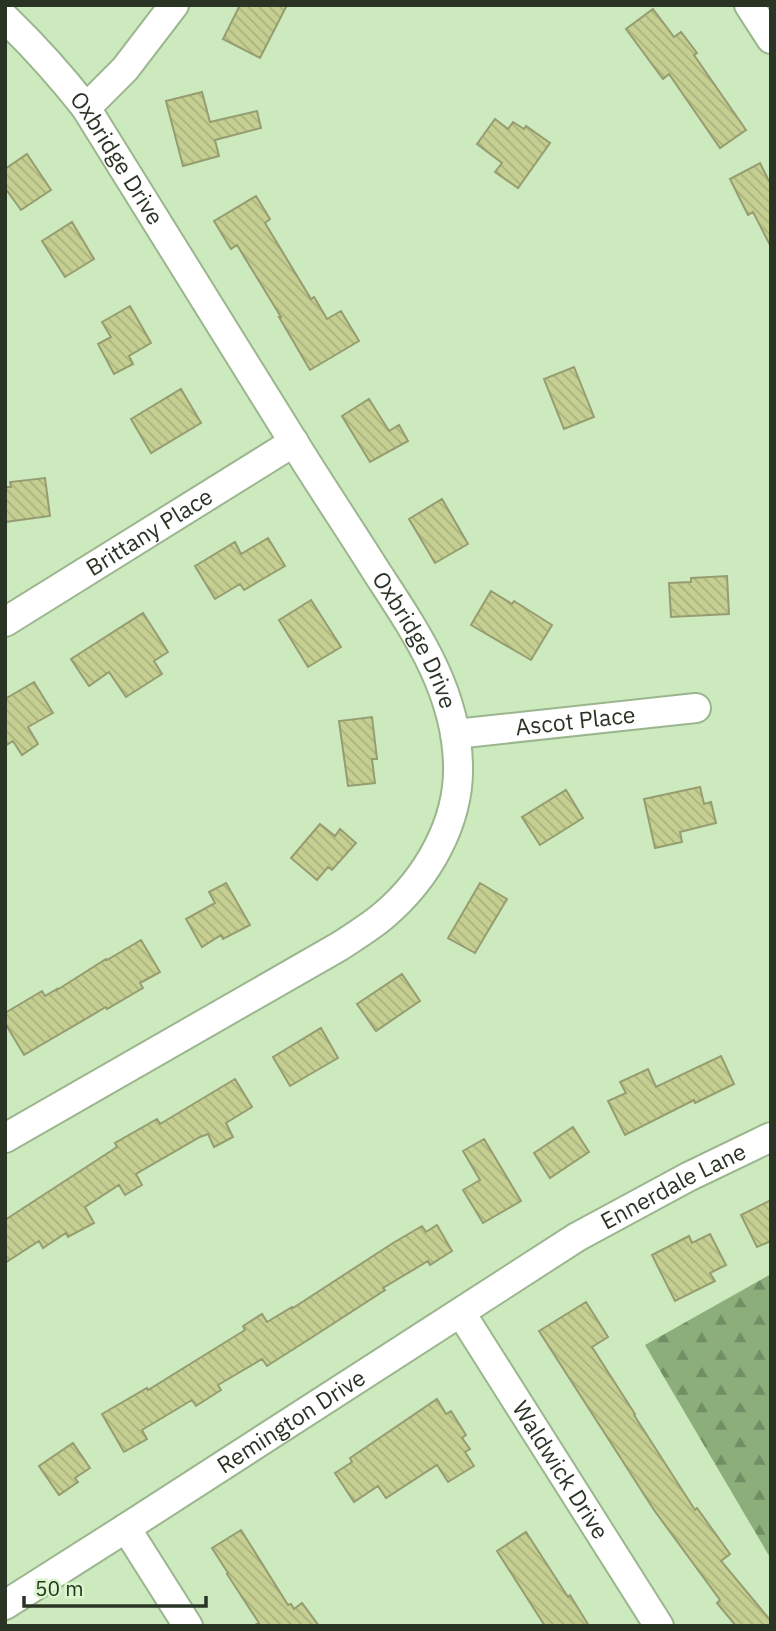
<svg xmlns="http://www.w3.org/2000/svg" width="776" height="1631" font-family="'IBM Plex Sans',sans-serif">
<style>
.forest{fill:url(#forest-firs)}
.building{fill:url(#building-back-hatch);stroke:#969d70;stroke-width:2}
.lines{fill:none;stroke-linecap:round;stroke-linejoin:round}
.minor-casing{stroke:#9bb68e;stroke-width:32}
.minor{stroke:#fff;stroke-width:28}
.labels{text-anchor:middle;stroke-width:6;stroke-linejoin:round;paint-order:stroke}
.street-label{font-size:23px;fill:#293424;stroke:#daf7cc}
</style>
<defs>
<pattern id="forest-firs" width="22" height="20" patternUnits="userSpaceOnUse" patternTransform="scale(1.75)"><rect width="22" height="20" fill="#8bae7a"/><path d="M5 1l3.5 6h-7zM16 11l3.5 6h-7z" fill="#728e64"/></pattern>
<pattern id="building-back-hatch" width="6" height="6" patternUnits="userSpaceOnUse" patternTransform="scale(1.75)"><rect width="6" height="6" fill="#c5cf91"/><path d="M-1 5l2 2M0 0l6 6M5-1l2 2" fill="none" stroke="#a9b27d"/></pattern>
</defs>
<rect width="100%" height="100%" fill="#cdeabf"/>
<path class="forest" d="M771 1274V1559L645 1345Z"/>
<path class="building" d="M240 5H287L260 58 223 39Z
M653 9 674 37 681 32 697 53 694 55 746 130 720 148 669 74 663 79 626 29Z
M202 92 210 122 257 111 261 128 215 140 219 156 183 166 166 101Z
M495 119 508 129 513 122 524 129 526 126 550 143 518 188 495 172 502 163 477 144Z
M27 154 51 190 21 210 5 188V169Z
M760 163 771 185V247L753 212 748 215 730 179Z
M256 196 270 219 265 223 311 299 314 297 327 319 341 311 359 341 310 370 279 317H281L237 245 231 249 214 221Z
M72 222 94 259 65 277 42 241Z
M130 306 151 343 129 356 133 364 114 374 98 344 111 337 102 322Z
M574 367 594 417 564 429 544 379Z
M181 389 201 423 151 453 131 419Z
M369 399 389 431 399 425 408 441 370 462 342 416Z
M45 478 50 516 5 522V487H11L10 482Z
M442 499 468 544 435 563 409 519Z
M268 538 285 566 244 590 240 584 215 599 195 566 235 542 241 554Z
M727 576 729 614 671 617 669 583 691 582V578Z
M491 591 512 604 514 601 552 625 531 660 471 625Z
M311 600 341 647 308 667 279 620Z
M143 613 168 652 154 661 162 674 126 697 109 672 89 686 71 659Z
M34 682 53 713 28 727 38 744 22 755 13 741 5 746V699Z
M372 717 377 759H372L375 783 348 786 339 721Z
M700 787 704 804 711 802 716 823 680 832 682 842 655 848 644 799Z
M566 790 583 818 540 845 522 817Z
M320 824 335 836 340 829 356 843 332 870 328 867 317 880 291 858Z
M226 883 250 925 223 939 221 935 202 947 186 919 215 903 209 892Z
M480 883 507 899 475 953 448 938Z
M141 940 160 972 140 983 143 988 107 1009 106 1007 24 1055 5 1023V1013L42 991 45 996 57 989V990L106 959 107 960Z
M402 974 420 1001 376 1031 357 1004Z
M321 1028 338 1058 290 1086 273 1057Z
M721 1056 734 1084 695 1103 694 1100 625 1135 608 1101 626 1093 620 1082 648 1069 656 1087Z
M235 1079 252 1107 226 1123 233 1137 214 1147 208 1134 200 1137 136 1174 142 1185 125 1195 119 1185 85 1207 94 1223 68 1237 66 1233 43 1248 39 1241 5 1263V1220L117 1147 115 1143 157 1119 160 1124Z
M573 1127 589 1152 550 1178 534 1153Z
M484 1139 521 1201 483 1223 463 1190 480 1180 463 1151Z
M771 1200V1241L757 1247 741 1215Z
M437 1225 452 1251 430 1265 428 1261 383 1288 385 1290 311 1338 267 1366 262 1359 218 1385 221 1390 196 1406 192 1400 142 1430 147 1439 124 1452 102 1414 147 1388 148 1390 245 1330 243 1326 262 1314 267 1322 292 1307 293 1308 393 1243 422 1226 426 1232Z
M710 1234 726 1265 710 1273 715 1281 675 1301 652 1255 689 1236 692 1243Z
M586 1302 608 1337 592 1347 635 1414 634 1415 695 1510 697 1508 730 1554 721 1561 771 1621V1626H736L717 1603 720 1600 654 1510 539 1331Z
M437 1399 446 1414 451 1411 466 1435 462 1438 470 1449 465 1452 474 1466 448 1482 437 1465 386 1498 378 1486 354 1502 335 1473 352 1462 350 1458Z
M73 1443 90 1468 75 1478 78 1482 59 1495 39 1466Z
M241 1530 288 1605 291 1604 294 1609 302 1603 319 1626H253L259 1623 227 1574 228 1573 212 1548Z
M526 1532 568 1597 570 1595 589 1626H545L497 1551Z"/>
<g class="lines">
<defs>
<g id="minor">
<path d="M749 5 771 39"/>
<path id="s1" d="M5 18C34 46 61 76 86 108 156 219 224 331 293 441 320 485 349 528 376 571 415 631 456 689 458 764 460 822 427 879 383 916 370 927 355 936 340 946L5 1138"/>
<path d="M86 108 125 69 174 5"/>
<path id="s2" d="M5 622 294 442"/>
<path id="s3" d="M455 734 696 708"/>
<path id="s4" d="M461 1313 659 1626"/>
<path d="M126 1528 188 1626"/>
<path id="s5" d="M5 1605 126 1528 577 1237 688 1177 771 1137"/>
</g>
</defs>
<use href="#minor" class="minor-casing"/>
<use href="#minor" class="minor"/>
</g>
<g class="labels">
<g class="street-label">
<text dy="8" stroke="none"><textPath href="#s1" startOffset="180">Oxbridge Drive</textPath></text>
<text dy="8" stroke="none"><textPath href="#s2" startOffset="170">Brittany Place</textPath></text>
<text dy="8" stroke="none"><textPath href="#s1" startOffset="747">Oxbridge Drive</textPath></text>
<text dy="8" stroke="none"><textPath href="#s3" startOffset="121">Ascot Place</textPath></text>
<text dy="8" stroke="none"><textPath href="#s5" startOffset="789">Ennerdale Lane</textPath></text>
<text dy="8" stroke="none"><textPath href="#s5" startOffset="340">Remington Drive</textPath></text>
<text dy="8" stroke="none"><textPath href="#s4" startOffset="186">Waldwick Drive</textPath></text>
</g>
</g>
<rect width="776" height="1631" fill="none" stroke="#293424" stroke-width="14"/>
<path d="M24 1596v10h182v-10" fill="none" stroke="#293424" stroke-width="3.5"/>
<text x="35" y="1596" font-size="21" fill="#293424" stroke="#daf7cc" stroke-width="5" paint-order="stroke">50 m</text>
</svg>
